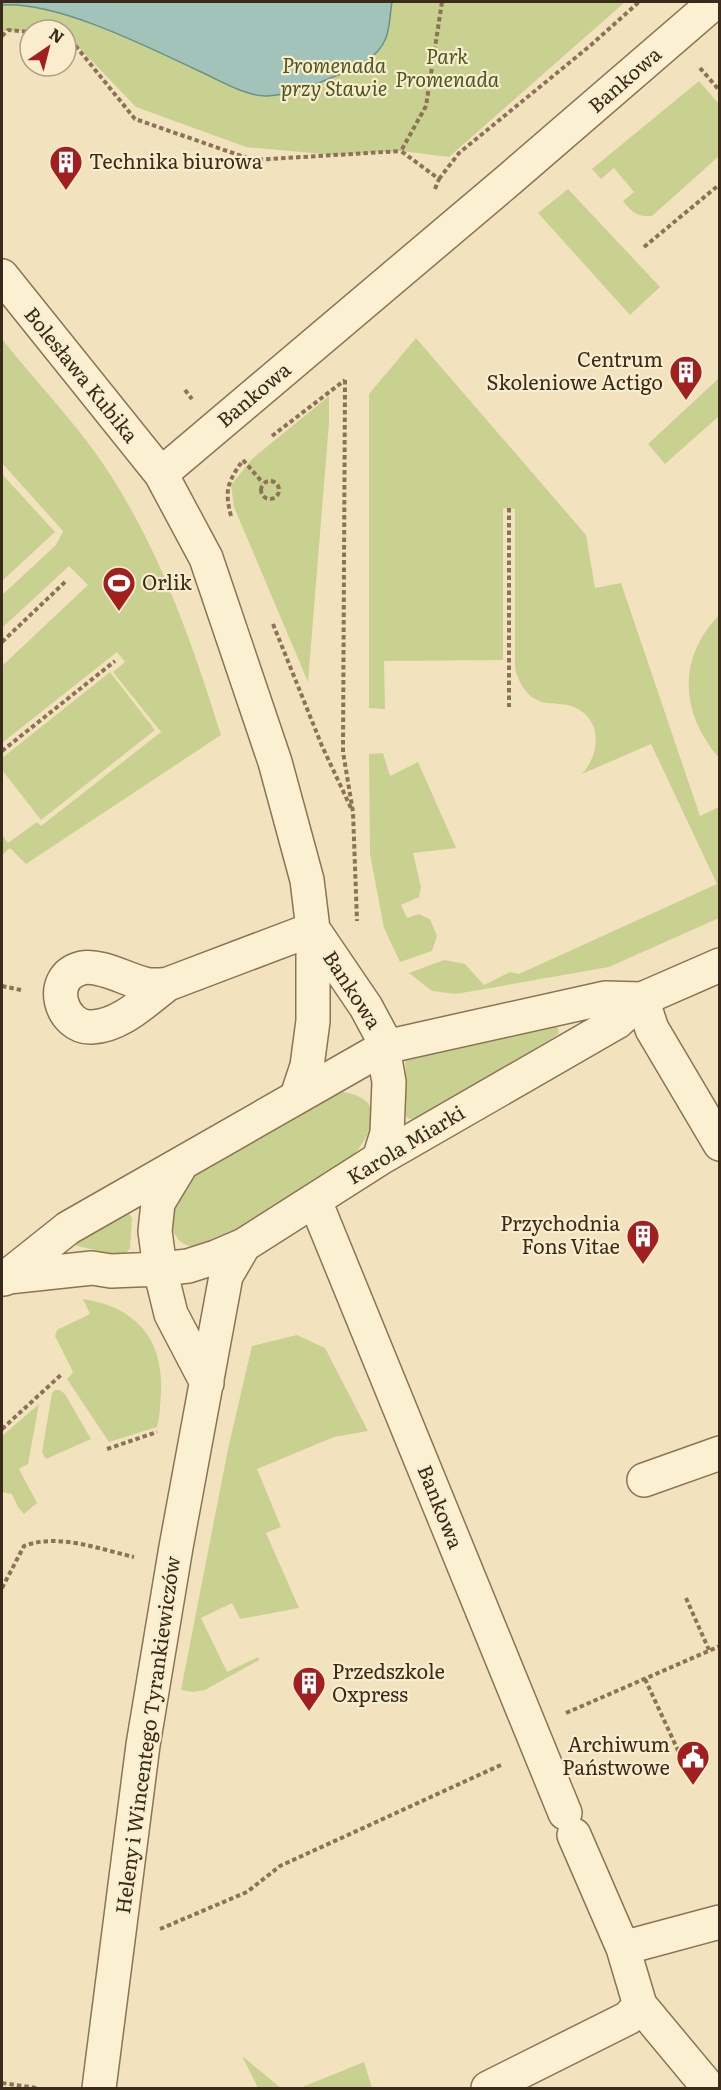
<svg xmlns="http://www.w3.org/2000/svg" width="721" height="2090" font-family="Literata,serif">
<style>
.green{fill:#c9d191}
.water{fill:#a2c3b9;stroke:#689288;stroke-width:1.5}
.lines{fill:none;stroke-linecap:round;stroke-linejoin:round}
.minor-casing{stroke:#8c7355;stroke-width:36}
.path{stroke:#8c7355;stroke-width:4;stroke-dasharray:4.5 3;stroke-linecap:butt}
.minor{stroke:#fcf0d2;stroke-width:33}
.labels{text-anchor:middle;stroke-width:4.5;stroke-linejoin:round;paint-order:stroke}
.park-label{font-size:20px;font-style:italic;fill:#4a5820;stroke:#f9edce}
.street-label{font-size:20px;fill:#3a2a1b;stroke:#f9edce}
.poi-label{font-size:20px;fill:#3a2a1b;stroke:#f9edce;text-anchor:start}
</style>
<rect width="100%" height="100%" fill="#f2e3be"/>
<path class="green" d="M2 2H625L449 157 401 151 334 155 246 147 136 107 66 34V30L2 31Z
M699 81 719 104V156L652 216C637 217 633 213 623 201L634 192 614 168 601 179 592 169Z
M568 189 660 287 630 315 538 213Z
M416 338 586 535 595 588 621 583 700 816 719 807V918L609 967 456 994 432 991 409 973 444 960 465 964 484 985 510 972 519 974 717 884 651 744 582 774C601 753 603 717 571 706 559 702 547 706 535 699 525 694 518 680 515 669V509L503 508V660L384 661 385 709 369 708V394Z
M2 339C41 388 86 433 118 487 165 564 194 649 221 735L26 864 10 848 2 855V835L8 843 37 822 41 826 161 732 113 672 125 662 117 652 2 743V666L88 585 69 566 2 628V595L56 545 63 531 2 463Z
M719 378V416L665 464 648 444Z
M329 396V423L308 682 234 507 231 485 252 459Z
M2 474 55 532 2 581Z
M719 615V758C680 712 677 659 719 615Z
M110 672 155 730 41 820 2 770V758Z
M383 753 390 776 418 762 456 848 413 853 421 887 419 897 401 905 407 918 419 914 430 919 437 936 432 951 400 962 384 928 370 854 369 754Z
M554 1025 558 1028 559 1033 554 1037 414 1120 407 1118 405 1114 406 1086 405 1055Z
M337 1091C390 1097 375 1131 349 1161 323 1177 297 1194 271 1210 250 1224 228 1240 203 1246 188 1250 175 1241 172 1227 168 1209 187 1184 199 1171Z
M128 1212 132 1218 130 1248 126 1253 113 1254 77 1246 72 1242Z
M83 1299C137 1307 164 1340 161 1394 160 1405 160 1416 157 1427L109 1442 67 1379 73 1372 55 1336 57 1330 90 1314Z
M297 1335 325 1348 368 1431 334 1437 257 1469 281 1527 266 1533 299 1608 240 1619 232 1603 201 1618 227 1672 258 1657 259 1660 205 1690 193 1692 181 1690 228 1449 252 1346Z
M55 1390H60L65 1394 91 1439 46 1459 42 1452 52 1393Z
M39 1404 28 1464 19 1469 37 1503 24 1514 18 1507 12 1494 2 1492V1436Z
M242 2056 281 2088H258Z
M364 2062 372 2088H300Z"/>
<path class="water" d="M2 2H392C390 13 390 27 386 38 377 60 354 69 333 77 312 86 290 95 267 96 247 97 217 79 199 71 148 47 57 1 2 5Z"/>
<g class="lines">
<defs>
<path id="minor" d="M2 276 161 474 206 558 275 762 307 880 313 929V1021L307 1066 297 1096
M161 474 511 178 715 2
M313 929 366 1007 381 1035 389 1082 387 1133 379 1159
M168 984C146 1000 121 1026 92 1027 61 1029 45 977 82 968 100 964 127 980 145 984 152 986 160 985 168 984L313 929
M642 999 652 1029 720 1144
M181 1165 158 1203 155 1231 160 1269 171 1314 207 1383
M315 1201 565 1813
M8 1277 92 1268 111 1271 160 1269 188 1266 216 1257 244 1245 379 1159 617 1022 642 999 720 965
M4 1279 68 1228 385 1047 605 998 642 999
M644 1480 720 1453
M623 1948 720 1922
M640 2005 709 2088
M99 2088 143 1745 176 1547 226 1276 244 1245
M488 2088 628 2018 640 2005 623 1948 574 1835"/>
</defs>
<use href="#minor" class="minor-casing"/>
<path class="path" d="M66 34 135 119 253 160 401 151
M2 36 8 30 30 32
M700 68 720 91
M439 179 459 153 591 45 639 2
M435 189 439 179 401 151 426 106 442 2
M644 247 720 184
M345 380 343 752 353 812 357 921
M185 390 192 399
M272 436 345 380
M243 460 263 483
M261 490a9 9 0 1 1 18 0a9 9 0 1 1-18 0Z
M509 508V707
M231 516C224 489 228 482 243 460
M273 624 322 746 351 808
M2 642 65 582
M2 751 115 661
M2 986 21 990
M2 1429 62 1374
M107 1449 157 1432
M2 1588 24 1546C58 1533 99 1549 134 1557
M686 1598 709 1650
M645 1679 688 1772
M566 1713 720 1646
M160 1929 247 1892 280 1866 503 1764
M2 2083 37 2088"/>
<use href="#minor" class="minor"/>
</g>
<defs>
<symbol id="building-pin" viewBox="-11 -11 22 30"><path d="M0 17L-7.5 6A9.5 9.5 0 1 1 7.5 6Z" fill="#a11f1f" stroke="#f9edce"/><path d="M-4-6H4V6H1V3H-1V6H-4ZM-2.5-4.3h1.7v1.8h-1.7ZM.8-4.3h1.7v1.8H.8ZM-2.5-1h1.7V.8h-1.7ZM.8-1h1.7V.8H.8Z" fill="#fff"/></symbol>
<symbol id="stadium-pin" viewBox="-11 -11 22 30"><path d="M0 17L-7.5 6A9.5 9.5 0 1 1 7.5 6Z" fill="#a11f1f" stroke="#f9edce"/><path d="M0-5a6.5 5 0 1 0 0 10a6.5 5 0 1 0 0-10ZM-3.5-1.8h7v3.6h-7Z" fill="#fff"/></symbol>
<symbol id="civic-pin" viewBox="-11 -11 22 30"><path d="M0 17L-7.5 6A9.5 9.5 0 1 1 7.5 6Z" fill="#a11f1f" stroke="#f9edce"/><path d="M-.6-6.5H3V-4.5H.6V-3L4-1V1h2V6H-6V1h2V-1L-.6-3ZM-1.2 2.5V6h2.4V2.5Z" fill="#fff"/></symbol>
</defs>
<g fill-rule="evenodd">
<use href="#building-pin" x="47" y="143" width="38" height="52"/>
<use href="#building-pin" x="667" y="353" width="38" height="52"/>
<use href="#stadium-pin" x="100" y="564" width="38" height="52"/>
<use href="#building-pin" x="624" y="1217" width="38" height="52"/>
<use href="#building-pin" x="290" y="1664" width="38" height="52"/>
<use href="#civic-pin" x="674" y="1738" width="38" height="52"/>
</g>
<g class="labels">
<g class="park-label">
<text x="447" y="64">Park<tspan x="447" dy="23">Promenada</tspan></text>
<text x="334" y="73">Promenada<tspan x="334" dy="23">przy Stawie</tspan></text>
</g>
<g class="street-label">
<text transform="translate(625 80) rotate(-41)" y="7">Bankowa</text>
<text transform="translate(81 375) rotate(51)" y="7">Bolesława Kubika</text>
<text transform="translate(254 395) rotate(-40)" y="7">Bankowa</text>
<text transform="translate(352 990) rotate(57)" y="7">Bankowa</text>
<text transform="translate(406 1145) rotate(-31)" y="7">Karola Miarki</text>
<text transform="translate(440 1507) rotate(68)" y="7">Bankowa</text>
<text transform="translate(148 1735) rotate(-82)" y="7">Heleny i Wincentego Tyrankiewiczów</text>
</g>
<g class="poi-label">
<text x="89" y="169">Technika biurowa</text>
<text x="663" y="367" text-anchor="end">Centrum<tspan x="663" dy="23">Skoleniowe Actigo</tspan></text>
<text x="142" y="590">Orlik</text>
<text x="620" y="1231" text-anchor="end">Przychodnia<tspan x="620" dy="23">Fons Vitae</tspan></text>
<text x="332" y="1679">Przedszkole<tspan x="332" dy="23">Oxpress</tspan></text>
<text x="670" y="1752" text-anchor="end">Archiwum<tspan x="670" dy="23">Państwowe</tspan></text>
</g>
</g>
<rect width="721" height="2090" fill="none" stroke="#3a2a1b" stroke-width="6"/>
<g transform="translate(48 48) rotate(35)"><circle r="28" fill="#f9edce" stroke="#ad9f86" stroke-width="1.5"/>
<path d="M0-4.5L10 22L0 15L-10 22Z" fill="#a11f1f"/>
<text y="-9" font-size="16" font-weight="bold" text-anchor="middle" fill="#3a2a1b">N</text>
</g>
</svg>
